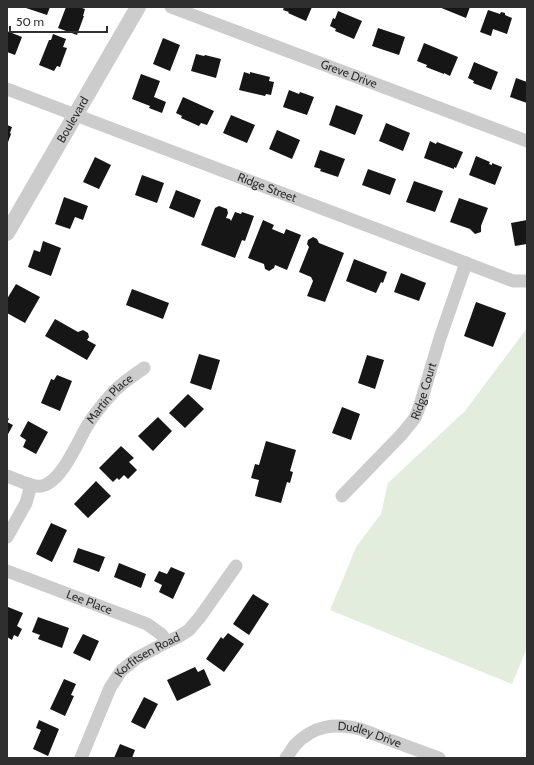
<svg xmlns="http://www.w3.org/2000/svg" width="534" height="765" font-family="Cabin,sans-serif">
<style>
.green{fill:#e3eddd}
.building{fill:#161616}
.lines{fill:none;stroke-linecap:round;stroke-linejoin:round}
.minor{stroke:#ccc;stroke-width:13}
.tertiary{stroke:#ccc;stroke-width:16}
.labels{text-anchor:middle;stroke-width:4;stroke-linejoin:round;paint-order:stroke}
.street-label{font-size:12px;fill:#2f2f2f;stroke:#fff}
</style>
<rect width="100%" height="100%" fill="#fff"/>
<path class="green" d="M527 328V648L512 684 330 610 346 572 356 547 381 514 388 483 465 411Z"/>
<path class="building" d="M23 7H50L47 15Z
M66 7H79L85 9 83 16H84L77 35 58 28Z
M284 7H312L306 21 288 13 289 12 283 10Z
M439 7H470L466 18Z
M488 10 500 14 501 12 505 13V15L512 18 507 34 493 29 491 36 480 32Z
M338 11 362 21 354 39 335 31 336 29 330 26 333 18 335 19Z
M378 28 405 37 399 55 372 46Z
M7 31 22 37 15 55 7 52Z
M53 34 66 39 63 47 67 48 60 67 57 66 54 71 39 65 49 40H51Z
M163 38 180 45 170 71 153 64Z
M424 43 458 57 450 76 444 73V74L426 67 427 65 417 61Z
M196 54 204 56 205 55 221 59 216 78 191 71Z
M474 62 498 72 491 90 473 83 474 81 468 78Z
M244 72 250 74V72L270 77 269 81 274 82 271 95 266 94 265 96 239 90Z
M141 74 160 81 154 97 166 102 162 113 149 108 150 106 132 99Z
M516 78 527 82V103L510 97Z
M289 90 299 94 300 92 314 97 307 115 283 107Z
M183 97 214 111 207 125 201 123 199 126 181 118 182 116 176 113Z
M336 105 363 115 355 135 329 125Z
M231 115 255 125 247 143 223 133Z
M386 123 410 133 403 151 379 141Z
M7 125 12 127 10 133 11 134 7 145Z
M277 130 300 140 292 159 269 149Z
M430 141 436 144 437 142 463 152 456 168 454 167V169L424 158Z
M320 150 345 159 338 177 320 171 321 169 314 167Z
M476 156 490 162 489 164 492 165V163L502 167 495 185 469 175Z
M95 157 111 165 99 189 83 182Z
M368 169 396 179 390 195 362 185Z
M142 175 164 183 157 203 135 195Z
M414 181 443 191 435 212 406 202Z
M176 190 201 200 194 218 169 208Z
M64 197 88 206 83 220 75 217 70 229 55 224Z
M459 198 488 208 481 226V232L475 234 470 229 450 222Z
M219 206 227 209 228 213 226 218 230 219 231 221 235 212 241 214 242 212 254 216 245 241 242 240 235 258 201 245 215 208Z
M263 220 274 225 272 229 284 234 286 229 301 235 287 270 275 265 274 268 269 271 265 269 264 264 248 258Z
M527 220V244L515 246 511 223Z
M313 237 317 239 319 243 344 253 325 302 307 296 313 281 311 277 299 272 309 247 307 244 308 240Z
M43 241 61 248 51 276 28 267 34 250 40 252Z
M354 259 387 272 383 283 381 282 376 293 346 281Z
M401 273 426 283 419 301 394 292Z
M16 284 40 297 25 323 7 313V299Z
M132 289 169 303 163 319 126 305Z
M476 302 506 313 493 347 464 336Z
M55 319 78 332 83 330 88 333 89 337 87 340 96 345 87 360 45 336Z
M199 354 220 360 211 390 190 383Z
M367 355 384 360 375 389 358 383Z
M57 375 72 381 60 411 41 403 51 379 54 380Z
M188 394 204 409 185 428 169 413Z
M342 407 360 414 351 440 332 433Z
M7 417 9 419 7 422 13 425 7 436Z
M158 417 172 431 153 451 138 436Z
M28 421 48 432 36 454 23 447 26 440 20 436Z
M266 441 296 450 290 471 293 472 290 483 287 482 281 503 255 496 259 480 251 478 255 464 259 465Z
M121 446 134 458 129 462 137 470 128 479 124 475 119 480 117 478 113 482 99 468Z
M96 481 111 496 88 518 74 504Z
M51 523 67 530 52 562 36 554Z
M78 548 105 557 99 572 73 562Z
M119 563 146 574 141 588 114 577Z
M171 567 185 573 173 599 159 592 162 585 154 581 159 571 167 574Z
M253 594 269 604 249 635 233 624Z
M8 607 23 613 17 626 22 629 18 637 14 635 12 640 7 637V609Z
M38 617 69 628 62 648 38 639 40 635 32 632Z
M228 633 244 644 224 672 206 659 221 637 223 639Z
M83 634 99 641 90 661 73 653Z
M195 667 198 672 204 669 211 685 177 701 167 680Z
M64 679 76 684 71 695 74 696 65 716 50 709Z
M144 697 158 704 145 729 131 722Z
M39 720 59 729 48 756 33 749 41 730 36 728Z
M120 744 135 750 132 758H114Z"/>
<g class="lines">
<g class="minor">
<path id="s1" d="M171 7 527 141"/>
<path id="s2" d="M7 89 466 263 513 281H527"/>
<path id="s3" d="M7 476C16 479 33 488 42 486 62 481 77 443 87 426 93 416 101 406 109 397 118 385 132 377 144 368"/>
<path id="s4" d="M342 496 402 434 415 418 420 405 440 338 466 263"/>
<path d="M7 537 26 503 31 485"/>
<path id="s5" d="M7 571 147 624 161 634 167 642"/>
<path id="s6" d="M81 758 110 688 121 671 137 658 167 642 178 637 189 630 200 617 236 566"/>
<path id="s7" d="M286 758C289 754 292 749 295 745 314 725 335 723 360 729L439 758"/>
</g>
<path class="tertiary" id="s8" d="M7 233 138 7"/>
</g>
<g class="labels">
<g class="street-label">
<text dy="4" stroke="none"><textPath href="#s1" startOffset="190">Greve Drive</textPath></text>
<text dy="4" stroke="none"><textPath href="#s8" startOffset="131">Boulevard</textPath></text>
<text dy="4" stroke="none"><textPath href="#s2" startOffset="278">Ridge Street</textPath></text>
<text dy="4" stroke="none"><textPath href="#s4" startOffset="135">Ridge Court</textPath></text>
<text dy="4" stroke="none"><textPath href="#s3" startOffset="149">Martin Place</textPath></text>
<text dy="4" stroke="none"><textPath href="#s5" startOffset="88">Lee Place</textPath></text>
<text dy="4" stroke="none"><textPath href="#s6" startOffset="127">Korfitsen Road</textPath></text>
<text dy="4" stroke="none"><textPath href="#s7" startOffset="97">Dudley Drive</textPath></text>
</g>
</g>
<rect width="534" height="765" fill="none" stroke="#2f2f2f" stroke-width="16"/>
<path d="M10 26v6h97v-6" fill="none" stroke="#2f2f2f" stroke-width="2"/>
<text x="16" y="26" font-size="12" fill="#2f2f2f" stroke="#ffffff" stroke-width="3" paint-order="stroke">50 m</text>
</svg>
